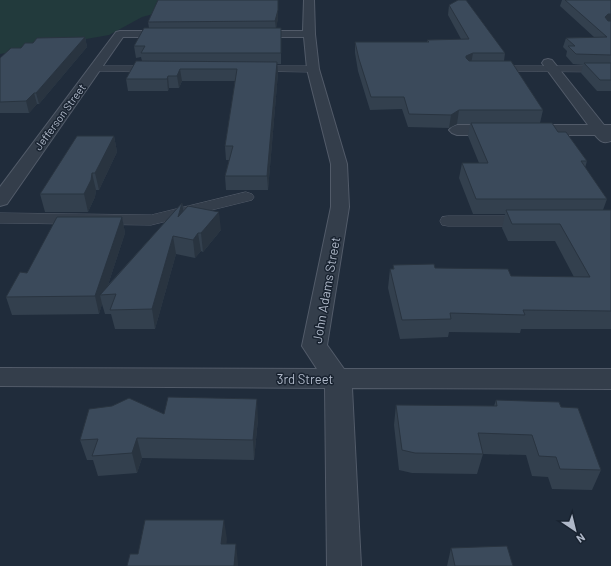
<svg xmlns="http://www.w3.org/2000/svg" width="611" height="566" font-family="Barlow,sans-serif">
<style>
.green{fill:#223a3c}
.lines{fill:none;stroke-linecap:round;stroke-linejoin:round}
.service-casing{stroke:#525b69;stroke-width:1}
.minor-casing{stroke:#525b69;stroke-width:2}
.service{fill:#343e4b;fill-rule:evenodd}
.minor{fill:#343e4b;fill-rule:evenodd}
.wall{fill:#33404e}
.shaded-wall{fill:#293440}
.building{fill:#3b4a5b;stroke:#293440}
.labels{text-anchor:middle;stroke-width:3;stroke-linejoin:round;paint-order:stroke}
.far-street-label{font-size:11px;fill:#afb8c8;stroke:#192330}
.street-label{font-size:13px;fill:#afb8c8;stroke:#192330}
</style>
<rect width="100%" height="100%" fill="#202c3b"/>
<path class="green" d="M0 0H207L142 17 109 35 0 54Z"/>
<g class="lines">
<defs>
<path id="service" d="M95 66H156L162 69 156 72 91 71 89 69 91 67Z
M253 66H313L319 69 313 72 249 71 247 69Z
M490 66H611V72L486 71 484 69Z
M246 192 252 194 254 197 252 200 151 225 0 223V213L151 215Z
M448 216H530L536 217 538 221 536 225 530 226H448L442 225 440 221 442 217Z"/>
<path id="minor" d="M304 0H314L315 34 319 69 347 164 349 207 327 345 344 369H611V389L352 388 361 566H327L325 388 0 386V368L317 369 302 346 331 207V164L307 69 304 37H251L247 36 245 34 247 32 251 31H303Z
M120 31H170L174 32 176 34 174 36 170 37H123L7 204 0 206V187L116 32Z
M548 59 552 60 604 125H611V141C603 144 600 141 595 135H457L452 133 449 130 452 127 457 125H588L542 63 544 60Z"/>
</defs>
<use href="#service" class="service-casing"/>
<use href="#minor" class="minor-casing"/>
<use href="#service" class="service"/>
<use href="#minor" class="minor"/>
</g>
<path class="wall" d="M562 0H611V91H597L581 73 583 65 573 64 566 56 567 51 563 47 566 38 594 37 560 6Z
M449 5 505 53 504 61 543 110 540 123 558 132 587 161 585 168 607 199 603 210H611V329H521L520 333 449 332 448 337 400 339 388 288 390 269H393V265L435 268 511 276 574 277 555 241H508L502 228 505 214H473L459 178 462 163H479L468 136 470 124H457L449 128 408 127 402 109 370 110 358 71 355 53V42H427V40L461 39 448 15Z
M278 18 276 28 281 38V64H277L278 73 268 190H226L225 176 229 160H226L225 146 235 81H182L179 88H169L168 91H128L126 79 142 61 141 57 136 58 134 46 149 28 148 22Z
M85 37 87 47 39 104H37L29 113H0V58L33 43Z
M114 136 117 152 99 190H96L95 197 88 212H45L40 194Z
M182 203 184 211 221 230 203 252 201 251 195 258 176 254 155 329H115L111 314H105L102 304 99 314 12 315 6 297 27 273 122 217 125 233 108 285Z
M496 400 561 407 601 470 592 490 552 489 548 477 532 476 526 455 483 454 477 474 412 473 399 470 394 425 396 405 494 406Z
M164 414 258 419 254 460 142 458 137 473 98 476 93 460H87L80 440Z
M451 548 513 566H447Z"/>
<path class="shaded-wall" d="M278 0V18L276 30 275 21Z
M608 14H611V23L606 24 605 17Z
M85 37 87 47 39 104 36 93Z
M473 53 471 64 464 68 466 56Z
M277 62 278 73 268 190 267 176Z
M180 69 182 81 179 88 177 76Z
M168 76 169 88 168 91 167 79Z
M34 93 37 104 29 113 26 101Z
M459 110 457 124 449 128 451 115Z
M114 136 117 152 99 190 95 173Z
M92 173 96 190 95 197 88 212 84 194Z
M182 203 185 220 178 217Z
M219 212 221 230 203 252 201 233Z
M122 217 125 233 105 294 100 295 102 304 99 314 95 296Z
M198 233 201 251 195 258 193 240Z
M173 236 176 254 155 329 152 309Z
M257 399 258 419 254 460 253 440Z
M137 438 142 458 137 473 132 453Z
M224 520 227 539 224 563 221 544Z
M236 544 238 563V566H234Z"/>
<path class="building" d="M158 0H278V10L275 21 148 22Z
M458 0H466L505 53H473L466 56V58L469 61H511L543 110H459L451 115 409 114 404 97H371L359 59 355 42H429L427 40 469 39 449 5Z
M565 0H611V14H608L605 17 608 21H611V55L576 54 568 46H575L566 38 607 37Z
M144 28H281V53H141L145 46H134Z
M85 37 36 93H34L26 101 0 102V58L11 48H21L25 43H33L37 38Z
M136 61 277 62 267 176H225L233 146H225L237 69H180L177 76H168L167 79H126Z
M584 63H611V80H600Z
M471 123H552L558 132H566L587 161H581L607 199H476L462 163H488Z
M77 136H114L95 173H92L91 180 84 194H40Z
M182 203 178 217 188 206 219 212 201 233H198L193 240 173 236 152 309 110 310 116 294 100 295Z
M506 210H611V311L523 310 525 315 450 313 451 319 402 320 390 269H394L393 265 434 264 435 268 508 269 511 276 590 277 560 224H512Z
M57 217H122L95 296 6 297 20 272 27 273Z
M168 397 257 399 253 440 137 438 132 453 92 456 98 439 80 440 89 409 112 406 129 398 164 414Z
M496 400 559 402 561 407 578 408 601 470 560 469 556 457 539 456 532 435 478 433 483 454 415 453 402 450 396 405 497 406Z
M145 520H224L221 544H236L234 566H127L130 554H138Z
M507 546 513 566H455L451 548Z"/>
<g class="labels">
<g class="far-street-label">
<text transform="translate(60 117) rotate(-54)" y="4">Jefferson Street</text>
</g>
<g class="street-label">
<text transform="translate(326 290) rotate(-80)" y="5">John Adams Street</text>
<text x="305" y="384">3rd Street</text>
</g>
</g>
<g transform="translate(575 530) rotate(145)" stroke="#192330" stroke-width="3" paint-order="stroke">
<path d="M0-3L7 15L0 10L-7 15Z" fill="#afb8c8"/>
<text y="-6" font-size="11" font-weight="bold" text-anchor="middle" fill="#afb8c8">N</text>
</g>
</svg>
